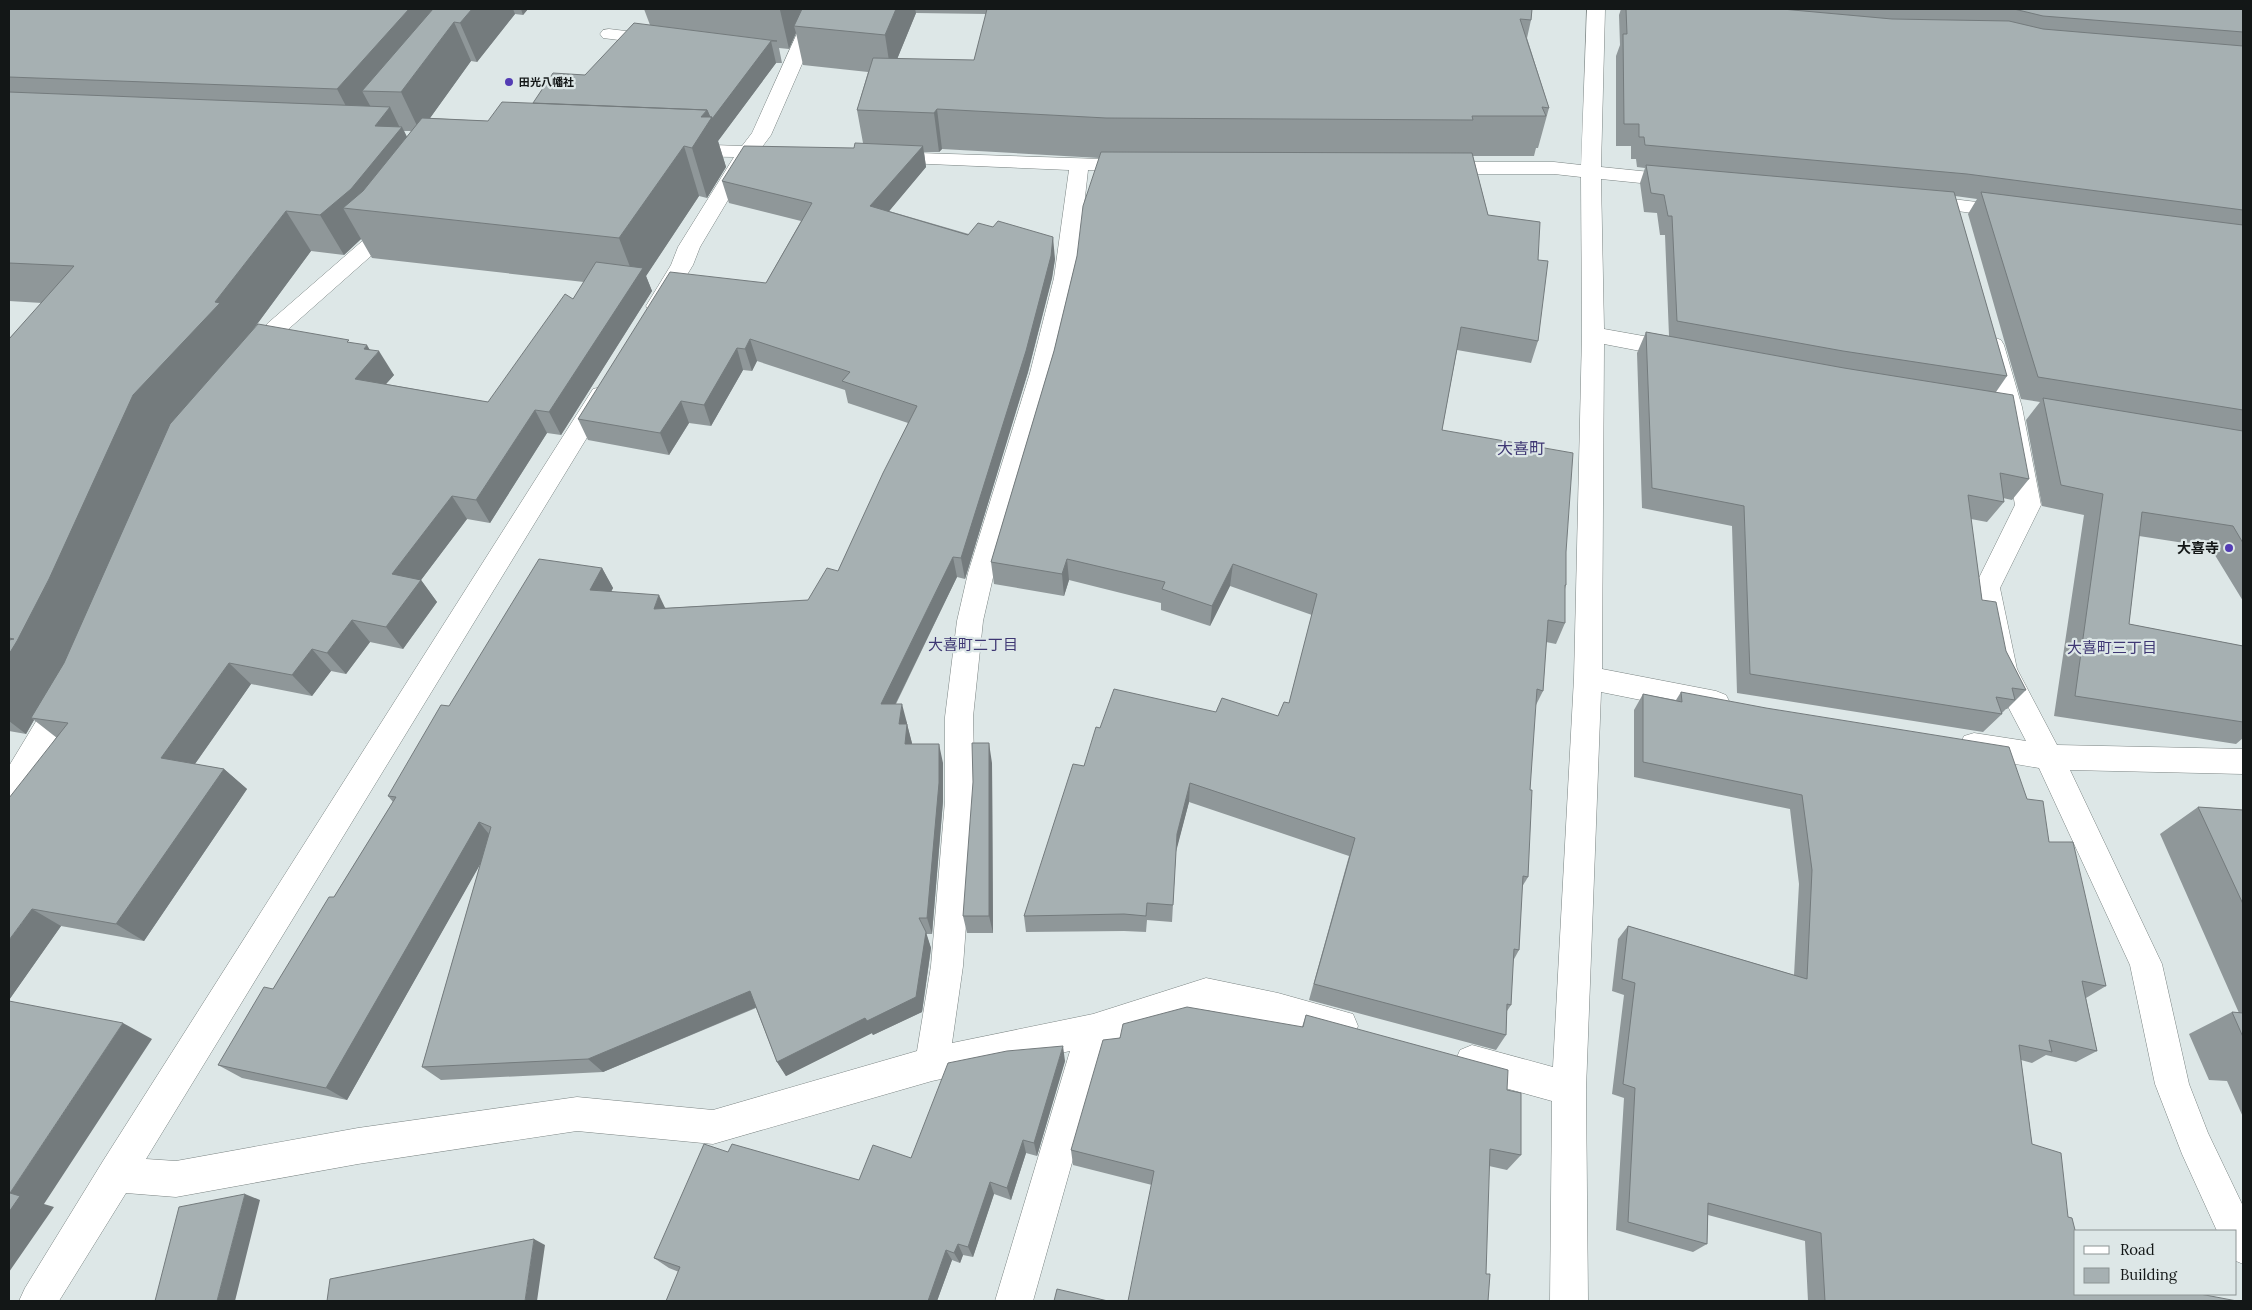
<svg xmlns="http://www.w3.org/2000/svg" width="2252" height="1310" font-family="Lora,'Noto Sans JP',serif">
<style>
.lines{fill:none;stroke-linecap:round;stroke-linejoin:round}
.minor-casing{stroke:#7b8483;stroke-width:1}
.minor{fill:#fff;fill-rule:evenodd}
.wall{fill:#8f9799;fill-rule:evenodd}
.shaded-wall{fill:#747b7d}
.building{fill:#a6b0b2;stroke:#747b7d}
.poi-dot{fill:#533cb4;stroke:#dde7e7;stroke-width:2}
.labels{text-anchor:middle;stroke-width:4.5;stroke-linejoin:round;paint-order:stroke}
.far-poi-label{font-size:11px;font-weight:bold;fill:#131717;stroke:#dde7e7;text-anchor:start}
.poi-label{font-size:14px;font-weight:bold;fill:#131717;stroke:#dde7e7;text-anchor:end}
.neighbourhood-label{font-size:15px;fill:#3e3773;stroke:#dde7e7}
.quarter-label{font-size:16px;fill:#3e3773;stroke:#dde7e7}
</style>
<rect width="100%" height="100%" fill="#dde7e7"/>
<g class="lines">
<defs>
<path id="minor" d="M808 9H826L771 135 762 147 786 149 789 153 786 157 753 158 700 247 693 265 665 311 657 313 649 311 646 306 671 265 678 247 734 157 684 156 677 154 674 150 677 146 684 144 742 146 752 133Z
M1587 9H1605L1601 167 1680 175 1687 177 1690 181 1687 185 1680 187 1601 179 1604 329 1677 342 1685 345 1688 350 1685 355 1677 358 1604 344 1602 669 1716 691 1726 695 1730 703 1726 711 1716 715 1601 692 1586 1089 1588 1301H1550L1552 1101 1472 1079 1460 1074 1455 1062 1460 1050 1472 1045 1553 1067 1574 678 1582 334 1581 177 1554 174H1439L1432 172 1429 168 1432 164 1439 162H1554L1581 165Z
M609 29 659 35 665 36 668 40 665 44 659 45 603 38 600 34 603 30Z
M889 152 1133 160 1140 162 1143 166 1140 170 1133 172 1088 170 1076 278 1054 373 994 573 983 621 973 717 975 801 963 966 952 1043 1093 1014 1206 978 1278 993 1353 1014 1358 1026 1353 1038 1341 1042 1278 1025 1206 1010 1106 1042 1033 1301H995L1070 1051 932 1081 713 1144 577 1131 358 1164 176 1197 126 1193 59 1301H19L25 1288 103 1161 593 389 601 387 609 389 613 395 146 1159 176 1161 358 1128 577 1097 713 1110 917 1051 931 966 945 801V717L957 621 968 573 1030 373 1054 278 1069 170 882 162 879 158 882 154Z
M1920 195 2009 206 2016 208 2019 212 2016 216 2009 218 1913 205 1910 201 1913 197Z
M391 216 398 218 401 222 389 240 284 333 261 360 253 363 245 360 242 355 268 323 375 230 384 218Z
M1993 337 2001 340 2004 345 2022 407 2041 505 2000 588 2017 669 2057 745 2243 749V774L2070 770 2162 964 2189 1084 2208 1133 2243 1206V1264L2236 1261V1231H2217L2182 1154 2155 1084 2130 965 2039 768 1974 757 1964 754 1960 745 1964 736 1974 733 2026 741 1989 670 1974 588 2015 505 1998 407 1982 345 1985 340Z
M65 686 75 690 79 698 19 801 9 805V766L55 690Z"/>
</defs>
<use href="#minor" class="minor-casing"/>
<use href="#minor" class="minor"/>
</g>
<path class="wall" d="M9 9H528L523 15 515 14 477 62 471 61 430 118 488 121 533 103 585 75 650 25 644 9H1532L1531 20 1527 38 1549 108 1538 148H1536L1534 156H1473L1488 215 1538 260V341L1531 363 1457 350 1442 430 1566 552V585L1565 589V623L1556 644 1546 642 1543 691 1535 707 1530 790 1528 877 1522 887 1519 950 1513 961 1511 1005 1507 1011 1506 1035 1496 1050 1309 1000 1349 856 1189 802 1176 850 1172 922 1147 920 1146 932 1124 931 1026 932 1024 916 1084 766 1100 728 1216 712 1278 716 1289 703 1312 615 1230 586 1210 626 1161 610V603L1069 580 1064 596 994 584 991 562 1054 351 1077 256 1099 158 942 149 939 152H924L926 167 889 211 1055 259 1052 278 1028 372 965 579 957 577 896 704 907 723V724L912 744 943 763V801L932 934H926L931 948 922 1012 873 1035 872 1033 786 1076 777 1062 756 1008 603 1072 441 1080 422 1067 481 862 347 1100 242 1078 218 1065 273 989 334 897 393 802 388 796 449 706 602 568 613 588 611 592 666 608 808 600 838 571 908 423 848 403 845 390 757 361 752 371 743 370 711 426 689 423 669 455 588 440 578 419 766 283 801 221 729 203 722 181 854 148 863 143 857 110 868 72 803 65 796 33 789 49 779 48 782 63H776L718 141 726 167 707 198 699 196 646 276 652 291 561 435 547 433 490 523 467 519 421 580 437 602 403 649 370 642 346 674 331 671 312 696 251 684 195 764 224 769 247 789 144 941 61 926 9 1000 57 738 34 720 26 734 9 731V339L42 303 9 301ZM916 13 986 14 974 60 897 59ZM404 131H411L407 137ZM361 239 372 258 584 282 573 299 488 402 386 384 394 375 369 349 351 343 255 327 311 251 344 255Z
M1621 9H2243V601L2210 547 2139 536 2129 624 2243 646V738L2236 744 2054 716 2084 515 2042 506 2026 420 2040 402 2021 399 1968 214 1977 199 1955 196 2007 376 1996 392 2029 479 2012 500 2003 498 2004 502 1987 522 1971 519 1982 600 2006 651 2026 690 2007 709H2006L2002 713V714L1983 732 1737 693 1732 526 1642 508 1637 353 1646 332 1669 336 1665 235H1660L1657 213 1644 212 1640 183 1645 168 1637 167 1636 159H1631V146H1616V56L1620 45 1619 15Z
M1681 692 2027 799 2049 842 2106 986 2086 998 2097 1051 2076 1062 2046 1055 2032 1063 2021 1060 2032 1144 2076 1294 2237 1301H1808L1805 1241 1708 1215 1707 1244 1693 1252 1616 1230 1624 1098 1612 1094 1624 995 1612 991 1618 939 1628 926 1794 975 1799 884 1790 809 1634 777V710L1643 694 1676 700Z
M992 763 993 933H967L963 916Z
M2198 807 2243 810V1117L2227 1081 2209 1080 2189 1034 2232 1012 2239 1013 2160 834Z
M1306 1015 1507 1090 1521 1155 1507 1170 1489 1166 1152 1185 1073 1165 1071 1150 1120 1038 1302 1027Z
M1065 1061 1037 1156 1026 1153 1011 1200 994 1194 973 1257 963 1255 960 1263 952 1260 937 1301H666L679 1272 669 1268 654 1258 728 1152 859 1180 911 1158Z"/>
<path class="shaded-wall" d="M409 9H436L362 91 373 111 358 129 337 89Z
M472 9H513L515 14 477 62 460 23Z
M521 9H528L523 15Z
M781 9H807L794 26 796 33 789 49 780 10Z
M896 9H915L916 13 891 74 885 35Z
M454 22 471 61 420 132 401 92Z
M771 41 776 63 718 141 726 167 707 198 692 148 701 117Z
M390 107 400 128 402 127 422 167 343 208 361 239 344 255 320 215 375 126Z
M937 109 942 149 939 152 934 113Z
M684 146 699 196 646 276 652 291 561 435 549 412 635 280 619 238Z
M923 146 926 167 875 228 870 206Z
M286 211 311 251 246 339 60 677 31 718 34 720 26 734 9 721V654L133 395 215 302Z
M1053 237 1055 259 1052 278 1028 372 965 579 961 558Z
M750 339 757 361 752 371 745 349Z
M367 345 374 357 379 351 394 375 370 402 355 379 364 349Z
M737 348 743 370 711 426 704 405Z
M681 401 689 423 669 455 660 433Z
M535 410 547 433 490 523 476 500Z
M452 496 467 519 421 580 437 602 403 649 386 627 392 574Z
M953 557 957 577 886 723 881 704Z
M1067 559 1069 580 1064 596 1062 574Z
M1233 564 1230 586 1210 626 1212 606Z
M602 568 613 588 601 610 590 590Z
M659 595 669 616 654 609Z
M352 620 370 642 346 674 327 653Z
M312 649 331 671 312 696 292 675Z
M229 663 251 684 185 778 161 758Z
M902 704 907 723 904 743 899 724Z
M907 724 912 743 910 763 905 744Z
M989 743 992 763 993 933 989 916Z
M939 744 943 763V801L932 934 927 918Z
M224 769 247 789 144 941 116 924Z
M1190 783 1189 802 1176 852 1177 834Z
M479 822 494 840 347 1100 326 1088Z
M32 909 61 926 9 1000V940Z
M926 932 931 948 922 1012 873 1035 872 1033 786 1076 777 1062Z
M750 991 759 1006 603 1072 588 1059Z
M123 1023 152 1039 44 1204 54 1207 9 1272V1212L10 1193Z
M1063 1046 1065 1061 1037 1156 1034 1143Z
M1023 1140 1026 1153 1011 1200 1007 1188Z
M990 1182 994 1194 973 1257 968 1247Z
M245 1194 260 1200 235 1301H217Z
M534 1239 545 1245 537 1301H525Z
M958 1244 963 1255 960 1263 954 1253Z
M946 1250 952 1260 937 1301H928Z"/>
<path class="building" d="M9 9H409L337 89 9 77Z
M433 9H472L460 23 454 22 401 92 362 91Z
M802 9H896L885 35 794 26Z
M987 9H1532L1531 20 1520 19 1549 108 1542 107 1546 116H1472L1473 120 1106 118 937 109 934 113 857 110 873 58 974 60Z
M1626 9H1782L1892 19 2009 21 2043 29 2243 46V210L1967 174 1645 145 1644 137H1639V124H1624L1623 34H1627Z
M2014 9H2243V32L2043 16Z
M634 23 777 41H771L712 119V117H710L707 110 533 103 553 73 585 75Z
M9 92 390 107 375 126 402 127 351 189 320 215 286 211 215 302 220 303 133 395 49 579 17 641 9 654V640L14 639 9 638V339L74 266 9 263Z
M502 102 707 110 701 117H712L692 148 684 146 619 238 343 208 363 191 422 118 488 121Z
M855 143 923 146 870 206 968 235 978 223 993 227 998 221 1053 237 1051 256 1026 351 961 558 953 557 881 704H902L899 724H907L905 744H939V783L927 918H919L926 932 916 997 867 1021 865 1018 777 1062 750 991 588 1059 422 1067 491 827 479 822 326 1088 218 1065 264 987 273 989 329 897H334L396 797 388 796 441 705 449 706 539 559 602 568 590 590 659 595 654 609 808 600 827 568 838 571 883 473 917 406 842 381 850 372 750 339 745 349 737 348 704 405 681 401 660 433 578 419 670 272 766 283 812 203 722 181 744 146 854 148Z
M1101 152 1472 153 1488 215 1540 222 1538 260 1548 261 1538 341 1461 327 1442 430 1573 453 1566 552V585H1565V623L1548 620 1543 691 1537 689 1530 790H1532L1528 877 1523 876 1519 950 1514 949 1511 1005 1507 1004 1506 1035 1314 984 1355 838 1190 783 1177 834 1173 905 1147 903 1146 916 1124 914 1024 916 1073 764 1084 766 1096 727 1100 728 1114 689 1216 712 1222 698 1278 716 1284 702 1289 703 1317 594 1233 564 1212 606 1162 589 1165 582 1067 559 1062 574 991 562 1054 351 1077 256 1083 206Z
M1646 165 1954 192 2007 376 1843 351 1677 321 1672 216H1668L1664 195 1651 193Z
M1981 192 2243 225V410L2038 377Z
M596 262 643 268 549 412 535 410 476 500 452 496 392 574 421 580 386 627 352 620 327 653 312 649 292 675 229 663 161 758 224 769 116 924 32 909 9 940V798L68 723 31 718 64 663 170 424 258 324 349 340 347 342 367 345 364 349 379 351 355 379 488 402 565 294 573 299Z
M1646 332 1844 368 2013 395 2029 479 2000 473 2004 502 1968 495 1982 600 1996 602 2006 651 2026 690 2012 688 2015 700 1996 697 2002 714 1750 674 1744 506 1652 488Z
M2043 398 2243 431V543L2233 526 2142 512 2129 624 2243 646V722L2075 696 2103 494 2061 485Z
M1681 692 1766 708 2009 747 2027 799 2043 801 2049 842H2073L2106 986 2082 981 2097 1051 2049 1040 2052 1052 2019 1045 2032 1144 2061 1153 2068 1217 2072 1218 2076 1234V1294H2200L2237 1301H1825L1821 1233 1708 1203 1707 1244 1628 1222 1635 1088 1623 1084 1635 983 1622 979 1628 926 1807 979 1812 870 1802 795 1643 762V694L1682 702Z
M972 743H989V916H963L973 782Z
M2198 807 2243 810V904Z
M9 1001 123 1023 10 1193 20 1196 9 1212Z
M1187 1007 1303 1027 1306 1015 1508 1070 1507 1090 1521 1093V1155L1490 1149 1486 1274H1490L1488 1301H1128L1154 1171 1071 1150 1103 1040 1120 1038 1123 1024Z
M2232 1012 2243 1013V1037Z
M1063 1046 1034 1143 1023 1140 1007 1188 990 1182 968 1247 958 1244 954 1253 946 1250 928 1301H666L680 1267 654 1258 704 1144 728 1152 732 1144 859 1180 873 1145 911 1158 948 1063 1007 1051Z
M245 1194 217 1301H155L179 1207Z
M534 1239 525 1301H327L330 1279Z
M1057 1289 1108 1301H1054Z"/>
<g class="poi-dot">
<circle cx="509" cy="82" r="5"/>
<circle cx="2229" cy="548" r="5"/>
</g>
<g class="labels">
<g class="far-poi-label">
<text x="519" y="86">田光八幡社</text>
</g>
<g class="poi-label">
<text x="2219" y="553">大喜寺</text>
</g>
<g class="neighbourhood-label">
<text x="973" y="650">大喜町二丁目</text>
<text x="2112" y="653">大喜町三丁目</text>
</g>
<g class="quarter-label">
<text x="1521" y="454">大喜町</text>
</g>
</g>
<rect width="2252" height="1310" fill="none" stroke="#131717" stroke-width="20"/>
<rect x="2074" y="1230" width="162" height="65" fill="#dde7e7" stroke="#8c9494"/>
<rect x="2084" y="1246" width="25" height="8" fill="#ffffff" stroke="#8c9494"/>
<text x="2120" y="1255" font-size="15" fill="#131717">Road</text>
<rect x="2084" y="1268" width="25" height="15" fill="#a6b0b2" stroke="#8c9494"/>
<text x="2120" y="1280" font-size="15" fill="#131717">Building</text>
</svg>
